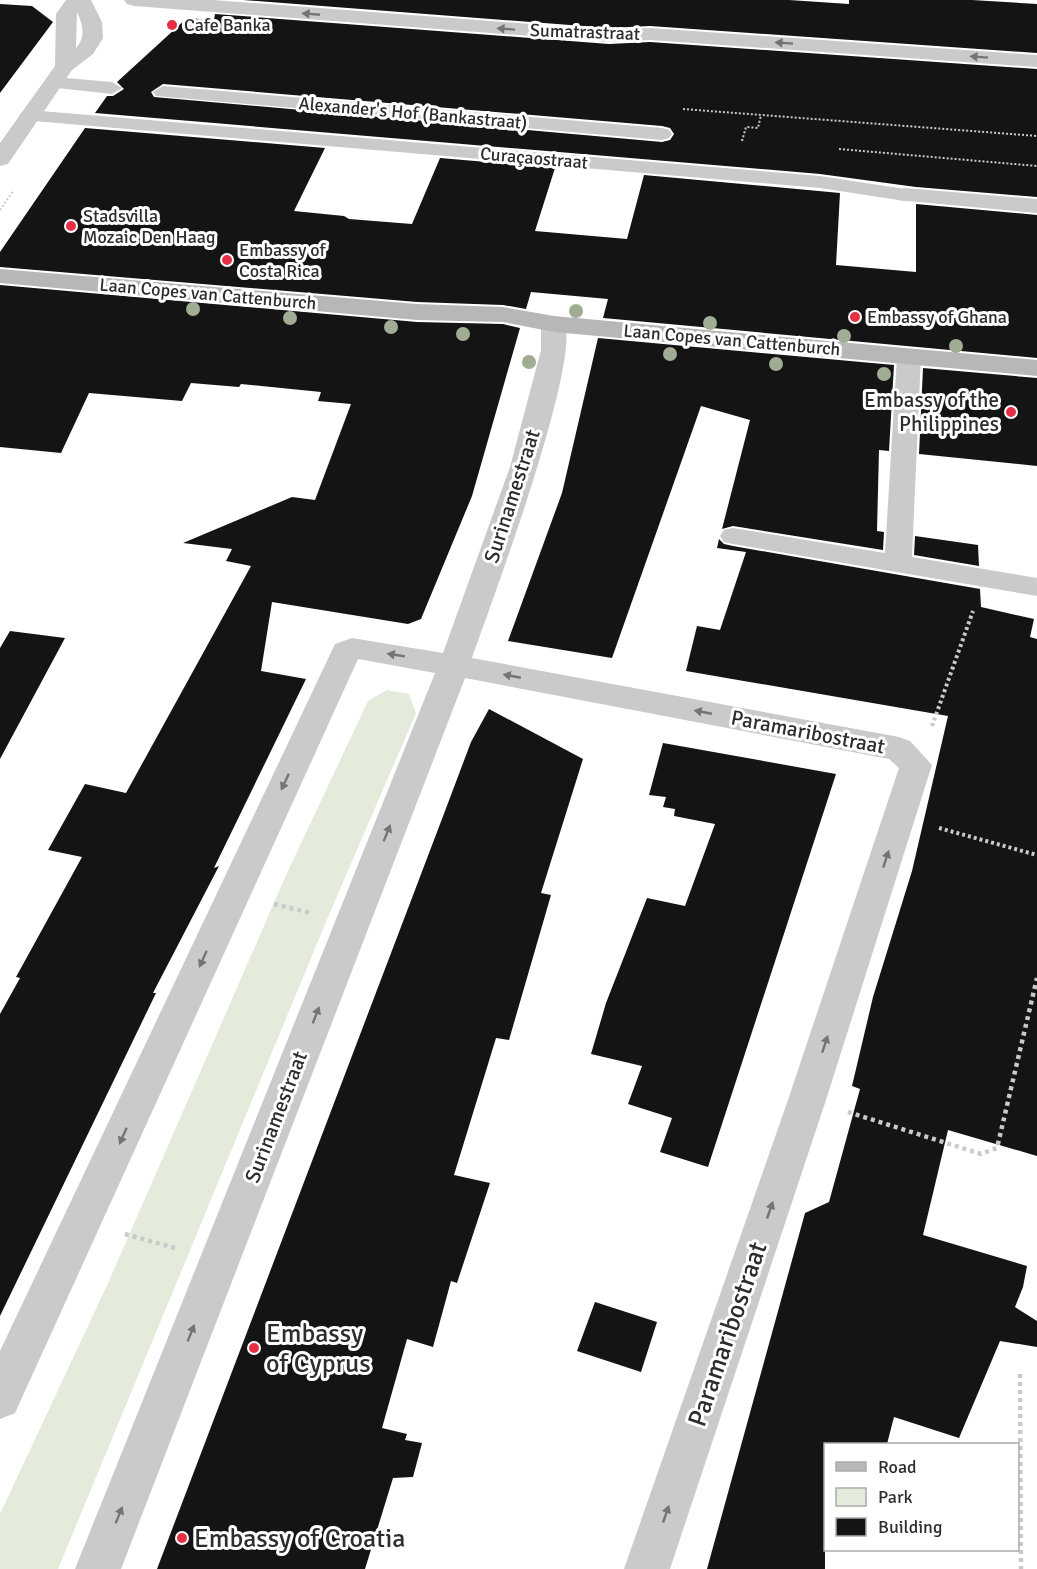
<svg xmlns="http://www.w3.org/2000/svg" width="1037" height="1569" font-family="Signika,sans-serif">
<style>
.green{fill:#e4ebdb}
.building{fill:#141414;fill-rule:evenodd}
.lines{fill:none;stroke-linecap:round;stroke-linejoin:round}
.path-far2{stroke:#cacaca;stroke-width:2;stroke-dasharray:2 2;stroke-linecap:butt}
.path-far1{stroke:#cacaca;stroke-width:4;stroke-dasharray:3 3;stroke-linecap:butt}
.path{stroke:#cacaca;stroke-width:4.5;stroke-dasharray:4 4;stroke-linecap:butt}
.service{fill:#cacaca;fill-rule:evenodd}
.minor{fill:#cacaca;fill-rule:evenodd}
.secondary{fill:#b7b7b7;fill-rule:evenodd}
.tree{fill:#a0ac93}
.oneway{fill:#747474}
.poi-dot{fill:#e52f44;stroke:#fff;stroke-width:2}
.labels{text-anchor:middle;stroke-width:6;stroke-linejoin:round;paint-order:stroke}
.far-poi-label{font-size:18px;fill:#2d2d2d;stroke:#fff;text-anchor:start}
.far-street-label{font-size:18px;fill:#2d2d2d;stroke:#fff}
.poi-label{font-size:21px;fill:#2d2d2d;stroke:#fff;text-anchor:end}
.street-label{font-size:21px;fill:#2d2d2d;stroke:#fff}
.near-poi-label{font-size:26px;fill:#2d2d2d;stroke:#fff;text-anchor:start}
.near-street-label{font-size:26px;fill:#2d2d2d;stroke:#fff}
</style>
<rect width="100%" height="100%" fill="#fff"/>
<path class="green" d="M387 690 409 694 416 713 328 917 58 1569H0V1514L109 1281 287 873 368 701Z"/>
<path class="building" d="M243 0H789L849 4V0H972L1037 4V53L650 26 609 28Z
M0 4 32 6 53 22 0 93Z
M215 14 609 44 650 42 1037 69V197L916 187 820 174 95 113 107 96H113L124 89 117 82 187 18 214 20ZM163 84 662 126 670 128 674 134 670 140 662 142 154 97 151 92Z
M85 128 325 148 294 211 344 216 349 219 412 224 440 158 555 168 535 231 627 239 644 175 840 193 836 265 916 272V204L1037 215V358L603 318 608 299 531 292 526 309 503 305 417 302 0 267V252Z
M0 285 417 322 503 324 520 328 472 496 421 619 408 624 272 602 261 671 306 679 214 868 219 866 153 993H156L0 1316V1014L20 978 16 977 82 857 48 850 85 784 126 793 251 566 226 561 232 549 183 543 292 497 315 500 351 404 318 401 321 392 241 384 239 387 191 383 182 401 89 393 61 453 0 447Z
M598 338 894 365 889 451 879 450 877 531 884 532 883 550 733 526 722 529 750 420 701 406 612 658 508 641 562 493Z
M923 368 1037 378V466L919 454Z
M915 536 978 545 979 566 914 555Z
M719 539 724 544 733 546 980 589 981 607 1034 619 1030 637 1037 639V1156L948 1130 923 1235 1027 1266 1023 1287 1015 1307 1037 1321V1347L1000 1341 959 1438 894 1417 887 1444H825V1569H707L805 1213 829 1202 860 1089 852 1086 873 997 912 871 948 716 686 671 697 626 720 630 746 552 717 548Z
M10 631 65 638 0 759V648Z
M489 709 583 759 541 893 551 895 509 1040 496 1038 454 1175 490 1183 457 1283 451 1281 433 1347 407 1339 382 1428 407 1434 405 1440 422 1443 413 1477 393 1478 365 1569H157L445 811 471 742Z
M663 743 836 774 708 1167 660 1152 672 1118 628 1104 642 1066 591 1054 606 1003 647 898 685 906 715 824 674 816 675 809 663 807 666 797 649 795Z
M595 1302 657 1322 641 1372 577 1351Z"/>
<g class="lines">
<path class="path-far2" d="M683 109 1037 136
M742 141 746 127 758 128 761 115
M839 149 1037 166
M0 210 13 191"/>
<path class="path-far1" d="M932 726 973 611
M939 828 1037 855"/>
<path class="path" d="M274 904 311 913
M848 1112 981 1154 997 1148 1037 978
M125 1234 175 1248
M1020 1374 1021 1569"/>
<path class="service" d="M54 77 112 82 122 88 112 94 47 87 44 83 47 79Z
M163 86 662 128 669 130 672 134 669 138 662 140 156 96 153 92Z
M29 110 820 176 905 189 912 191 916 195 912 199 905 201 820 188 22 120 19 116 22 112Z
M909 349 917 351 921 356 912 557 1037 578V596L733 544 724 542 720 536 724 530 733 528 885 553 897 356 901 351Z"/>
<path class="minor" d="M66 0H91L102 22 103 38 93 54 72 70 8 164 0 166V143L55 66 56 14ZM77 12C83 25 86 37 76 48Z
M124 0H213L609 30 650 28 1037 55V67L650 40 609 42 134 6 127 4Z
M905 188 1037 199V213L897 200 893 195 897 190Z
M554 316 563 319C586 352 489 609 472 658L899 737 910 741 932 765 826 1100 670 1569H624L788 1100 899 768 889 759 465 678 121 1569H75L435 673 358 659 15 1413 0 1419V1351L335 644 352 638 443 653 510 467 541 350V324L545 319Z"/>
<path class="secondary" d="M0 269 417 304 503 307 554 316 1037 360V376L554 332 503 322 417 320 0 283Z"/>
</g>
<g class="tree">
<circle cx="193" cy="309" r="7"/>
<circle cx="576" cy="311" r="7"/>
<circle cx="290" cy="318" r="7"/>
<circle cx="710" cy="323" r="7"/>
<circle cx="391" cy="327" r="7"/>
<circle cx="463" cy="334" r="7"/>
<circle cx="844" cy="336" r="7"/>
<circle cx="956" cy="346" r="7"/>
<circle cx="670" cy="354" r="7"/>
<circle cx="529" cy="362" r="7"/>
<circle cx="776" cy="364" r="7"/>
<circle cx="884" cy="374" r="7"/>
</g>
<defs><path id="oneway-solid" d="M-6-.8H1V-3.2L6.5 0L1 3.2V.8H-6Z" transform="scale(1.5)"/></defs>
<g class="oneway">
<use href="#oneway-solid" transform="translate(311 14) rotate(-175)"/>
<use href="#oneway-solid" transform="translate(506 29) rotate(-176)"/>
<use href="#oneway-solid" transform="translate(784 43) rotate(-176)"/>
<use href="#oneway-solid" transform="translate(979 57) rotate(-176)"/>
<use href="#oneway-solid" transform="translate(396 655) rotate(-171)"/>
<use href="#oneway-solid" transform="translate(512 676) rotate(-169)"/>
<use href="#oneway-solid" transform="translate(703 712) rotate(-169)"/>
<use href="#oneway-solid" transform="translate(285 782) rotate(115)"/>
<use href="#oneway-solid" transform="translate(387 833) rotate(-68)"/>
<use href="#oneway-solid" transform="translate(886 859) rotate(-72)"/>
<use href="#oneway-solid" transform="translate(203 959) rotate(114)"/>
<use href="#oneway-solid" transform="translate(316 1015) rotate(-69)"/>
<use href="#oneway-solid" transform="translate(825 1044) rotate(-72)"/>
<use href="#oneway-solid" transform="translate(123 1136) rotate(114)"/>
<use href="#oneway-solid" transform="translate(770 1210) rotate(-71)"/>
<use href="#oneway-solid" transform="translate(191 1333) rotate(-68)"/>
<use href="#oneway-solid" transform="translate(666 1514) rotate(-71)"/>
<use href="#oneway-solid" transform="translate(119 1515) rotate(-68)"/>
</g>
<g class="poi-dot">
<circle cx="172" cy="25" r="6"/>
<circle cx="71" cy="226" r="6"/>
<circle cx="227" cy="260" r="6"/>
<circle cx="855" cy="317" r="6"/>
<circle cx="1011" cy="412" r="6"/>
<circle cx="254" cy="1348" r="6"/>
<circle cx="182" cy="1538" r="6"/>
</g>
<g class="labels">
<g class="far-poi-label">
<text x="184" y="31">Cafe Banka</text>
<text x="83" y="222">Stadsvilla<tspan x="83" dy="21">Mozaic Den Haag</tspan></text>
<text x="239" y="256">Embassy of<tspan x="239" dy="21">Costa Rica</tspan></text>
<text x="867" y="323">Embassy of Ghana</text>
</g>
<g class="far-street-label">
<text transform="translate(585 32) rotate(2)" y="6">Sumatrastraat</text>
<text transform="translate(413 113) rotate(5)" y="6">Alexander's Hof (Bankastraat)</text>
<text transform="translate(534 158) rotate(5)" y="6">Curaçaostraat</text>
<text transform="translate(208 294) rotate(5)" y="6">Laan Copes van Cattenburch</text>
<text transform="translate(732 340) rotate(5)" y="6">Laan Copes van Cattenburch</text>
</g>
<g class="poi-label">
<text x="999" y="407">Embassy of the<tspan x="999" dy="24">Philippines</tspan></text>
</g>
<g class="street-label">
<text transform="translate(512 496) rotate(-72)" y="7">Surinamestraat</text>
<text transform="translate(808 732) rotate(11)" y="7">Paramaribostraat</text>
<text transform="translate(276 1117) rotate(-69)" y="7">Surinamestraat</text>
</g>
<g class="near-poi-label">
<text x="266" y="1342">Embassy<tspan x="266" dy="30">of Cyprus</tspan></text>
<text x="194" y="1547">Embassy of Croatia</text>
</g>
<g class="near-street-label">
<text transform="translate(727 1334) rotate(-71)" y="9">Paramaribostraat</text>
</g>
</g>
<rect x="824" y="1443" width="195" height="108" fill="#ffffff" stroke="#ababab" stroke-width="1.5"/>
<rect x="836" y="1462" width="30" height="9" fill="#b7b7b7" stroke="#ababab" stroke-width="1.5"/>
<text x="878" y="1473" font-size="18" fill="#2d2d2d">Road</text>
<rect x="836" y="1488" width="30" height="18" fill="#e4ebdb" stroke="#ababab" stroke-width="1.5"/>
<text x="878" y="1503" font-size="18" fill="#2d2d2d">Park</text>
<rect x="836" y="1518" width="30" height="18" fill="#141414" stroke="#ababab" stroke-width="1.5"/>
<text x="878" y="1533" font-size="18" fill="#2d2d2d">Building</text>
</svg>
